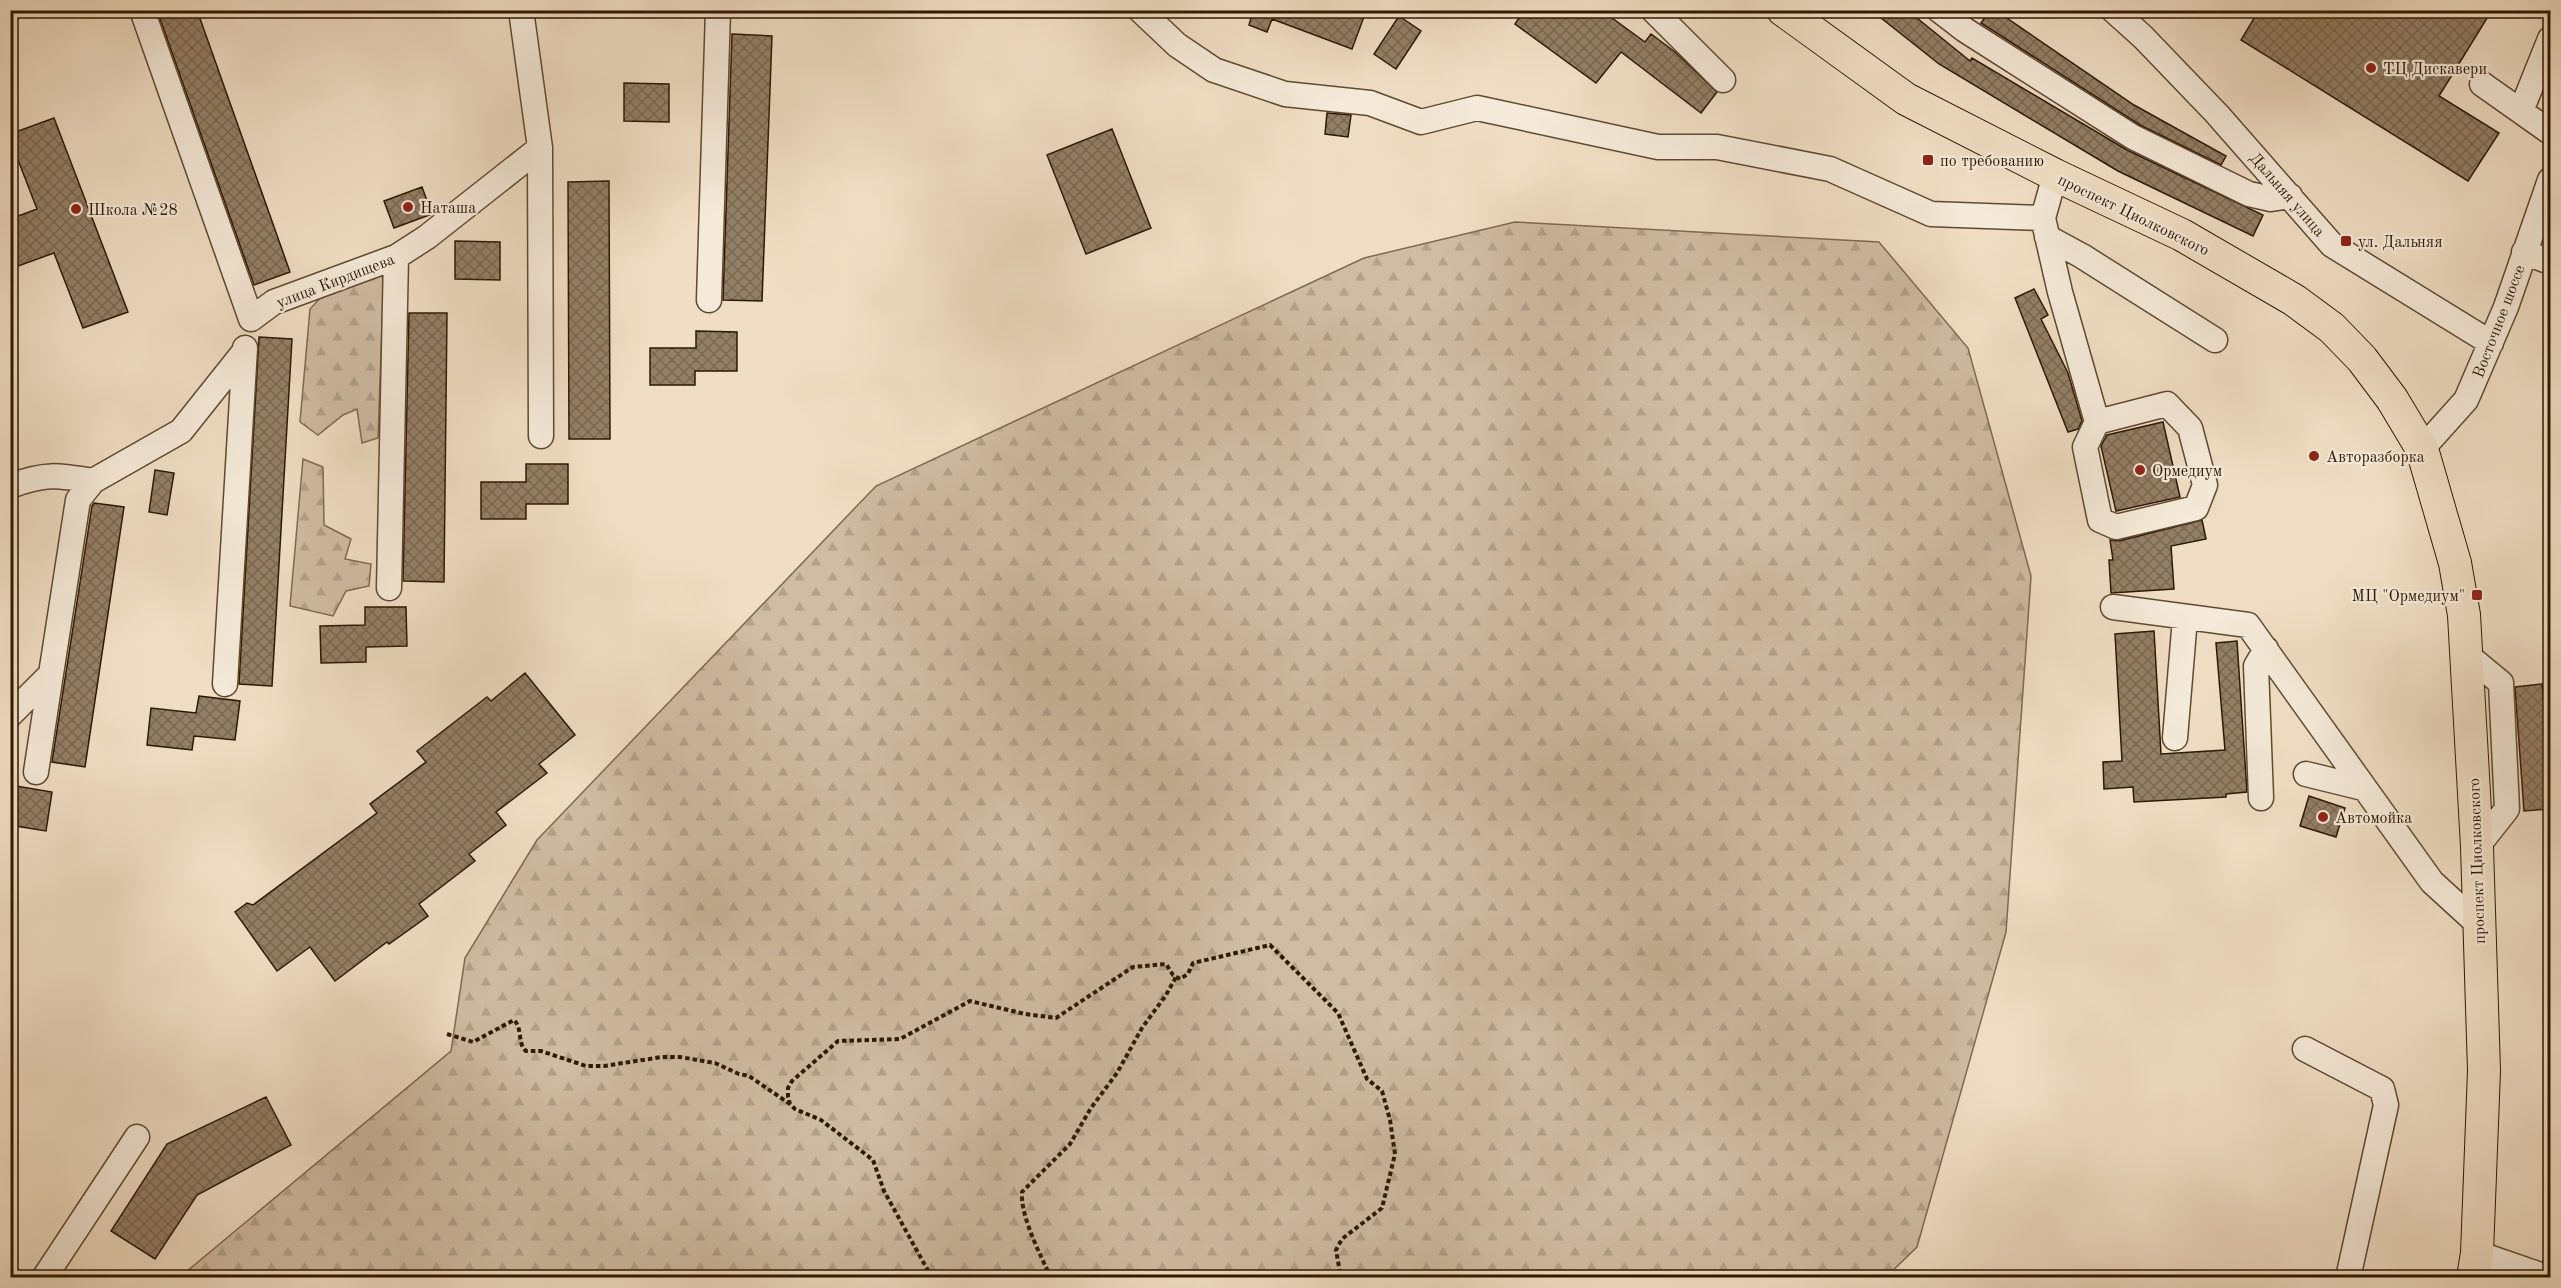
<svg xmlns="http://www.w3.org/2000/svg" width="2561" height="1288" font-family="'Old Standard TT',serif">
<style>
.forest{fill:url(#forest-firs);stroke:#7e6a52;stroke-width:1.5}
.building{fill:url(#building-cross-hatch);stroke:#2e1800;stroke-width:1.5}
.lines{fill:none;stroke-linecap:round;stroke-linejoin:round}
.minor-casing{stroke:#5e4a31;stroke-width:27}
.major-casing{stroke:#2e1800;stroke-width:34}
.path{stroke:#2e1800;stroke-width:4;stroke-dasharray:4.5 3;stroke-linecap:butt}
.minor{stroke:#f5ead9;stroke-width:24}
.major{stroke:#f0dec4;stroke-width:32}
.poi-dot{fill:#8f2418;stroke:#f5ead9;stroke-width:2}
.labels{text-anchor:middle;stroke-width:4.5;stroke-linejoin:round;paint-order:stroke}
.poi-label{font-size:16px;fill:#2e1800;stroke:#f5ead9;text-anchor:start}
.street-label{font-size:16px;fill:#2e1800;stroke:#f5ead9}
</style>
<defs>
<pattern id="forest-firs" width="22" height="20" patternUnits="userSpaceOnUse" patternTransform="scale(1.5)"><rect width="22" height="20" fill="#cfbca3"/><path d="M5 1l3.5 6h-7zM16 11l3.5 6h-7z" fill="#b2a18b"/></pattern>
<pattern id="building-cross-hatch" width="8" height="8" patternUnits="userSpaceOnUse" patternTransform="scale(1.5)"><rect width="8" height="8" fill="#937f66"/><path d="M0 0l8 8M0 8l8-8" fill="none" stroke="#786752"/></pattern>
</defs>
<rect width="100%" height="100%" fill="#f0dec4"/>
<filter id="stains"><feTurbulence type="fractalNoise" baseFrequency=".00333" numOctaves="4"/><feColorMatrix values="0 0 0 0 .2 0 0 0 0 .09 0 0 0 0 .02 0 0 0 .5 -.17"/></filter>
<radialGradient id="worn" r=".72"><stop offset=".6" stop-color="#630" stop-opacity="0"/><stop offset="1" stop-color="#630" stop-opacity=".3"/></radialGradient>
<path class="forest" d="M1515 222 1879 242 1968 348 2031 576 2006 932 1917 1247 1886 1277H180L451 1051 465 958 537 840 876 486 1364 258Z
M384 270 378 438 362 443 357 409 343 415 318 435 300 422 310 309 325 293Z
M303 459 323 467 324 525 351 539 345 559 371 564 369 586 346 591 333 616 290 606Z"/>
<path class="building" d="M157 10H197L290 272 254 285Z
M1253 10H1355L1365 14 1352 49 1272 19 1267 32 1249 25Z
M1524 10H1601L1645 42 1651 34 1675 52 1717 92 1701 113 1621 52 1596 83 1515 24Z
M1871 10H1907L1970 61 1972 58 2127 150 2263 215 2253 236 2118 171 1939 64Z
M1990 10H1995L2134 105 2226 156 2221 165 2140 125 1981 23Z
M2259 10H2492L2439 96 2499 133 2468 181 2241 40Z
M1399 16 1421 31 1396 69 1374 54Z
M732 34 772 36 762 301 723 300Z
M624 83 669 84V122L624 121Z
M1327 113 1351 115 1348 137 1325 134Z
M54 118 128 312 83 328 54 253 10 269V219L37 209 10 139V134Z
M1112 129 1151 228 1086 254 1047 155Z
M609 181 610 439H569L568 182Z
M422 187 432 214 394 228 384 201Z
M455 241 500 242V280L455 279Z
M2034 289 2048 315 2041 319 2068 373 2082 421 2078 429 2068 432 2015 298Z
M409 313H447L444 582 403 581Z
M696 331 737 332V371H695V385H650V348H696Z
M259 337 292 339 272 686 239 684Z
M2163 422 2180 497 2116 511 2101 446 2107 435Z
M526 464H568V504H526V519H481V482H526Z
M155 470 174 473 167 515 149 512Z
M94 503 124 507 85 767 52 762 92 506Z
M2202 520 2206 539 2171 546 2174 589 2111 593 2109 560H2113L2110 540 2119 541Z
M365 607H406L407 646 366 647V662L321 663 320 626 365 625Z
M2154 631 2161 754 2225 750 2216 643 2237 641 2247 792 2226 794V797L2134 802 2133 787 2104 789 2103 762 2122 761 2115 634Z
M525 673 575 735 539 764 547 773 496 812 506 825 469 854 475 861 419 904 428 916 389 944 387 942 335 981 310 947 277 971 235 912 247 903 253 905 377 813 370 804 426 762 417 751 487 697 491 701Z
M2542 684 2548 752H2550V809L2524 811 2515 687Z
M199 696 240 701 235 740 194 736 192 750 147 745 151 708 196 713Z
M10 785 52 792 46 831 10 825Z
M2309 796 2345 808 2336 837 2300 826Z
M266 1097 291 1145 197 1195 155 1259 111 1231 167 1144Z"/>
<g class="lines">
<defs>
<path id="minor" d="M142 10 251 319 274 302 396 257 427 237 540 148 521 10
M1140 10 1177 45 1214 70 1285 94 1370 103 1421 122 1477 108 1658 147H1717L1830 169 1931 214 2043 218
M1653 10 1723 80
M1939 10 1965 30 2133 137 2249 194 2271 199 2290 196
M2113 10 2143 37 2217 114 2332 245 2491 343
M2482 84 2550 132
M2521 111 2550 39
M540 148 541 436
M2055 175 2043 218 2060 292 2097 422 2085 447 2100 520 2116 527 2196 508 2205 485 2190 428 2167 404 2097 422
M2047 237 2082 256 2215 340
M2524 252 2550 262
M709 300 718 10
M2422 449 2466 400 2506 307 2550 180
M10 486C45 473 57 475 93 481
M389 588 396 257
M2113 607 2248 625 2432 882 2478 924
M2466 654 2501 683 2507 809 2477 847
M225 684 245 348
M10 715 51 674 78 500 93 481 181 431 244 352
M2175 738 2185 618
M36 772 51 674
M2306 774 2363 788
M2261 798 2256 666 2266 649
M2305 1049 2382 1089 2386 1105 2348 1278
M2477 1253 2549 1278
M44 1278 137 1137"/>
<path id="major" d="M1783 10 1906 99 2055 175 2182 235 2294 300 2332 328 2362 359 2392 399 2422 449 2455 563 2464 615 2477 847 2484 1071 2477 1253 2473 1278"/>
</defs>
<use href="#minor" class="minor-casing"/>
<use href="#major" class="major-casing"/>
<path class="path" d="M447 1034 473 1042 514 1020C523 1029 517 1043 526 1051H541L586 1066H604L662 1057H680L715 1063 739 1074 749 1076 790 1104
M932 1278 884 1191 873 1160 821 1120 795 1109 790 1104 788 1097V1088L792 1081 838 1041 900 1039 970 1001 1025 1014 1056 1018 1133 967 1166 964 1173 975 1180 979 1188 974 1193 963 1270 945 1338 1013 1367 1079 1382 1091 1390 1120 1395 1154 1382 1208 1342 1239 1336 1250 1341 1278
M1051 1278C1041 1256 1020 1216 1022 1192L1070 1144 1091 1108 1117 1073 1142 1028 1166 995 1176 977"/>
<use href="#minor" class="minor"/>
<use href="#major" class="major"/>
</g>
<g class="poi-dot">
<circle cx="2371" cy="68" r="6"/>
<rect x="1922" y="154" width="12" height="12" rx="3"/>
<circle cx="408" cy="207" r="6"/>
<circle cx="76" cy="209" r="6"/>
<rect x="2340" y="235" width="12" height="12" rx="3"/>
<circle cx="2314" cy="456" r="6"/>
<circle cx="2140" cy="470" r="6"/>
<rect x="2471" y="589" width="12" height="12" rx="3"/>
<circle cx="2323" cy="817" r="6"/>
</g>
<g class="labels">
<g class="poi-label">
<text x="2383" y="74">ТЦ Дискавери</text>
<text x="1940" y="166">по требованию</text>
<text x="420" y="213">Наташа</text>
<text x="88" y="215">Школа №28</text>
<text x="2358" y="247">ул. Дальняя</text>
<text x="2326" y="462">Авторазборка</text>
<text x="2152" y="476">Ормедиум</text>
<text x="2465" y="601" text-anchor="end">МЦ "Ормедиум"</text>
<text x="2335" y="823">Автомойка</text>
</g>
<g class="street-label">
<text transform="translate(2288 194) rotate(49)" y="6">Дальняя улица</text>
<text transform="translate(2134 214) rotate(26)" y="6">проспект Циолковского</text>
<text transform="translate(335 280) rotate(-21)" y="6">улица Кирдищева</text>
<text transform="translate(2498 321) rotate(-69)" y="6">Восточное шоссе</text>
<text transform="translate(2476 861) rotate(-92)" y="6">проспект Циолковского</text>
</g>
</g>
<rect width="2561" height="1288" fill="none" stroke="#f0dec4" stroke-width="36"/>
<rect x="12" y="12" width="2537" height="1264" fill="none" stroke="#2e1800" stroke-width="3"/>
<rect x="18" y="18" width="2525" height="1252" fill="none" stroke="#2e1800" stroke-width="1.5"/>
<rect width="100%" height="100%" filter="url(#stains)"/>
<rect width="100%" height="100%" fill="url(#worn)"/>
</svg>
